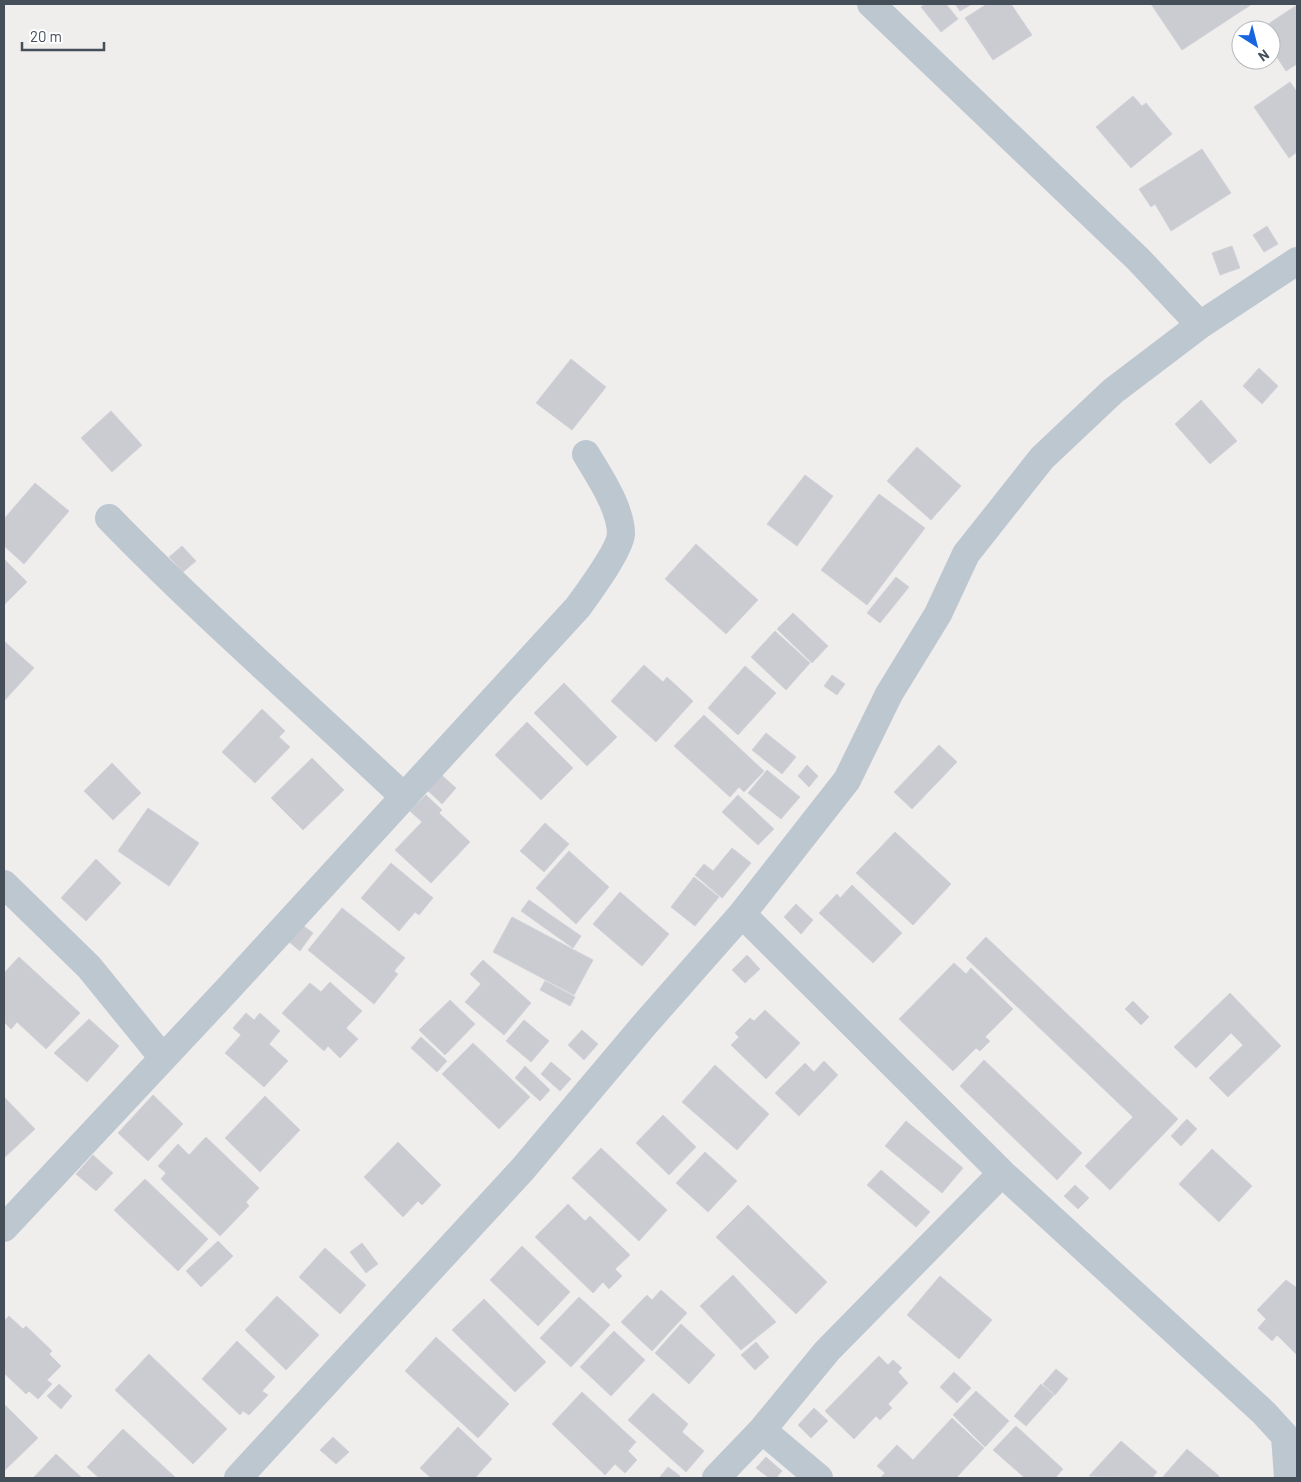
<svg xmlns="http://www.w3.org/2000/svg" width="1301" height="1482" font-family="Barlow,sans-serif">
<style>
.building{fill:#caccd2;stroke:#d1d3d9}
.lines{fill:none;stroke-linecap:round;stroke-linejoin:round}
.street{stroke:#bdc7d0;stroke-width:28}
</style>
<rect width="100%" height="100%" fill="#f0eded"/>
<path class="building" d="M925 4H946L958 19 941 32 921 7Z
M955 4H972L960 11Z
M987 4H1011L1032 35 993 60 965 18Z
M1151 4H1252L1182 50Z
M1297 5V64L1286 71 1271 48V30H1259Z
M1290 82 1297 92V152L1289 158 1254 107Z
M1133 96 1142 106 1146 103 1172 134 1131 168 1096 127Z
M1202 149 1231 193 1171 231 1155 204 1151 207 1139 189Z
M1267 226 1278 244 1264 252 1253 235Z
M1232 246 1240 268 1220 275 1212 253Z
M571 359 606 387 572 430 536 403Z
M1259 368 1278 386 1262 404 1243 386Z
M1201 400 1237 441 1210 464 1175 424Z
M111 411 142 445 112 472 81 438Z
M917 447 961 486 931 520 887 481Z
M805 475 833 496 797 546 767 524Z
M35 483 69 511 24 564 4 546V519Z
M879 494 925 528 867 605 821 570Z
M696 544 758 600 726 634 665 579Z
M182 546 196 561 183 572 169 557Z
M4 559 27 582 4 605Z
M896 577 909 587 880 623 867 613Z
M793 613 828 646 812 663 777 629Z
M775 631 810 663 786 690 751 657Z
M4 641 34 668 4 701Z
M644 665 663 682 667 677 693 701 656 742 611 701Z
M745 666 776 693 738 735 708 708Z
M832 675 845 684 837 695 824 686Z
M564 683 617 737 587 766 534 713Z
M262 709 285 731 279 737 290 747 255 783 222 752Z
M704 715 764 771 744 792 739 787 730 797 674 746Z
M527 722 573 768 541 800 495 755Z
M766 733 796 757 782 774 752 750Z
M939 745 957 762 912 809 894 792Z
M312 758 344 790 303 830 271 798Z
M112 763 141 793 113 820 84 791Z
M807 765 818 776 809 787 798 776Z
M767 770 800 797 781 819 748 793Z
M438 772 456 788 442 804 424 787Z
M426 795 442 810 439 813 470 842 431 883 395 850 422 822 410 811Z
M738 795 774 829 758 845 722 812Z
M148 808 199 843 169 886 118 851Z
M545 823 569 844 544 872 520 851Z
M895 832 951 884 913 925 856 873Z
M732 848 751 863 722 898 695 875 704 864 713 871Z
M569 851 609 887 576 924 536 888Z
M96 859 121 883 86 921 61 898Z
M391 863 433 898 419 915 415 912 399 931 361 898Z
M694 877 719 897 695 926 671 907Z
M852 885 902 933 873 963 819 913 837 894 840 898Z
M620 892 669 934 642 966 593 924Z
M529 900 581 936 573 948 521 911Z
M796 904 813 920 801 934 784 917Z
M342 908 405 958 394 971 398 974 374 1004 308 950Z
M512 917 593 960 574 995 493 952Z
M301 924 313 933 300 951 288 941Z
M986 937 1178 1119 1110 1190 1085 1166 1133 1117 966 958Z
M747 955 760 969 745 983 732 970Z
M19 957 80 1013 46 1049 17 1022 11 1029 4 1022V973Z
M483 960 531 1003 504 1035 465 1002 481 984 470 974Z
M954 963 966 974 971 968 1013 1009 985 1037 990 1041 980 1051 976 1048 953 1071 899 1019Z
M545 981 575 997 570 1006 540 990Z
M330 982 362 1011 346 1028 358 1039 340 1058 328 1046 324 1051 282 1013 310 983 321 992Z
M1230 993 1281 1046 1228 1097 1209 1078 1243 1045 1231 1033 1196 1068 1174 1047Z
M450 1000 475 1024 445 1055 419 1030Z
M1133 1001 1149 1017 1141 1025 1125 1009Z
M765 1010 800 1043 766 1079 731 1045 739 1037 735 1033 750 1018 754 1021Z
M246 1013 254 1020 260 1013 280 1031 269 1044 288 1061 264 1087 225 1053 241 1035 233 1028Z
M89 1019 119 1046 87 1082 54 1053Z
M524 1020 549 1041 531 1062 506 1041Z
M582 1030 598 1044 584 1060 568 1045Z
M421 1037 447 1061 437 1072 411 1048Z
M473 1043 530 1097 499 1129 442 1074Z
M984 1060 1082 1153 1057 1180 960 1086Z
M824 1061 838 1075 799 1116 775 1093 805 1063 814 1072Z
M551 1062 571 1079 560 1091 541 1074Z
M715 1065 769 1114 737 1150 682 1102Z
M525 1066 550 1090 540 1101 515 1078Z
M153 1095 183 1124 148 1161 118 1133Z
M265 1096 300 1130 260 1172 225 1138Z
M4 1097 35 1129 4 1158Z
M663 1115 696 1147 669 1175 636 1143Z
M1187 1119 1197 1129 1181 1146 1171 1136Z
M906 1121 963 1168 942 1193 885 1146Z
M206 1137 259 1188 246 1202 249 1206 220 1236 161 1179 166 1173 158 1166 178 1144 189 1155Z
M398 1142 441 1185 422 1205 418 1201 403 1217 364 1177Z
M601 1148 667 1210 639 1241 572 1178Z
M1212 1149 1252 1186 1219 1222 1179 1184Z
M705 1152 737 1181 708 1212 676 1183Z
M93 1155 113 1173 96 1191 76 1174Z
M881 1170 930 1212 916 1227 867 1185Z
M145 1179 208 1239 178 1271 114 1210Z
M1075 1185 1089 1198 1078 1209 1064 1196Z
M568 1204 585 1221 590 1216 630 1255 615 1269 622 1276 609 1289 603 1282 593 1293 535 1237Z
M748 1205 827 1282 796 1314 716 1237Z
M218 1241 233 1256 201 1287 186 1271Z
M362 1243 378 1264 366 1273 350 1252Z
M522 1246 570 1292 538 1326 490 1280Z
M325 1248 366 1285 340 1314 299 1277Z
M733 1275 776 1322 741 1350 700 1306Z
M940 1276 992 1320 959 1359 907 1315Z
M1286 1280 1297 1288V1355L1277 1335 1272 1341 1258 1328 1266 1319 1257 1310Z
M661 1290 687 1313 652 1351 621 1322 647 1295 652 1300Z
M277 1296 319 1335 286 1370 245 1330Z
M579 1297 610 1325 571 1367 540 1338Z
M484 1299 546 1362 515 1392 452 1330Z
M9 1316 23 1329 26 1326 52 1351 49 1354 61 1366 47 1380 52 1384 38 1399 29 1391 26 1394 4 1373V1321Z
M681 1324 715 1355 689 1384 655 1353Z
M614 1331 645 1360 611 1396 580 1367Z
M436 1337 509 1404 478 1438 405 1371Z
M237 1341 275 1377 262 1391 268 1395 249 1415 243 1411 240 1415 202 1379Z
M756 1342 769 1357 755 1370 741 1355Z
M149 1354 227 1429 193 1464 115 1390Z
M879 1356 888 1365 893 1360 902 1368 898 1372 908 1383 888 1404 892 1408 880 1420 876 1416 854 1439 825 1411Z
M1056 1369 1068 1379 1055 1395 1043 1384Z
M954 1372 971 1388 957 1403 940 1387Z
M59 1384 72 1396 61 1409 47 1396Z
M1041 1384 1054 1395 1026 1426 1014 1416Z
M976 1391 1009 1421 985 1447 953 1415Z
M582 1392 636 1442 628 1451 637 1460 625 1473 615 1464 605 1475 552 1424Z
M653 1393 688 1424 682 1432 704 1451 686 1472 628 1420Z
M4 1404 38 1438 4 1471Z
M814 1408 828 1421 811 1438 798 1425Z
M952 1418 984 1448 956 1478H880L885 1473 877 1466 897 1445 913 1460Z
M1016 1426 1063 1469 1055 1478H1025L993 1450Z
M458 1427 492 1459 475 1478H431L420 1468Z
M123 1429 176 1478H99L87 1467Z
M333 1437 349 1452 336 1464 320 1450Z
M1121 1441 1157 1472 1152 1478 1089 1476Z
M1187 1449 1219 1476 1218 1478H1162Z
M56 1454 82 1478H33Z
M766 1457 782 1471 776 1478H769L756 1468Z
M668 1467 680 1476 679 1478H659Z"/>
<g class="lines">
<path class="street" d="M871 4 1138 259 1200 325
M109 518C203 615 305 703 403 796
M4 884 89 967 163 1058
M742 914 1002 1173 1264 1413 1285 1436 1288 1478
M4 1228 226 991 578 607C588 593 620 550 621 534 621 508 599 476 586 454
M762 1430 819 1478
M238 1478 522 1170 645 1024 742 914 847 780 889 694 938 614 966 554 1042 458 1113 391 1200 325 1297 261
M716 1478 762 1430 827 1351 1002 1173"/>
</g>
<rect width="1301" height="1482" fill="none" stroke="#454f5a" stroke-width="10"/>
<g transform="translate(1256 45) rotate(144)"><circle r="24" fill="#ffffff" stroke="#b5b9bd"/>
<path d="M0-4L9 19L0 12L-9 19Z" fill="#1765e0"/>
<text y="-8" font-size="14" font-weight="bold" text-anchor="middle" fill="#454f5a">N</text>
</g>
<path d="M22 42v8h82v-8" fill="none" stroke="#454f5a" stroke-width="2.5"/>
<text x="30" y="42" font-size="15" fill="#454f5a" stroke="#ffffff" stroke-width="4" paint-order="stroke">20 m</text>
</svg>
